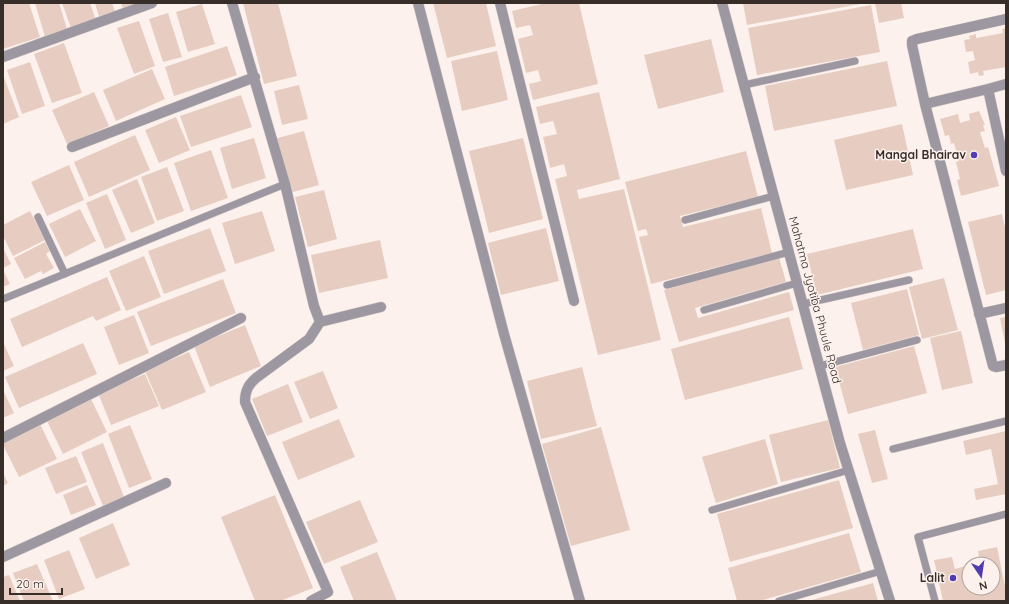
<svg xmlns="http://www.w3.org/2000/svg" width="1009" height="604" font-family="Quicksand,sans-serif">
<style>
.building{fill:#e7cdc1}
.lines{fill:none;stroke-linecap:round;stroke-linejoin:round}
.lane-casing{stroke:#d9cec9;stroke-width:8}
.street-casing{stroke:#d9cec9;stroke-width:11}
.lane{stroke:#9d97a1;stroke-width:7}
.street{stroke:#9d97a1;stroke-width:10}
.poi-dot{fill:#523cb3;stroke:#fcf1ec;stroke-width:1.5}
.labels{text-anchor:middle;stroke-width:3;stroke-linejoin:round;paint-order:stroke}
.poi-label{font-size:12px;font-weight:bold;fill:#382e29;stroke:#fcf1ec;text-anchor:end}
.street-label{font-size:12px;fill:#382e29;stroke:#fcf1ec}
</style>
<rect width="100%" height="100%" fill="#fcf1ec"/>
<path class="building" d="M3 3H29L40 37 3 49Z
M35 3H59L67 29 45 37Z
M62 3H90L96 20 71 28Z
M95 3H112L116 14 100 20Z
M121 3H143L123 9Z
M243 3H278L297 76 264 84Z
M433 3H486L496 46 447 58Z
M546 3H579L598 84 533 100 529 84 541 81 538 70 526 73 518 39 533 35 530 25 516 28 512 11Z
M743 3H860V4L747 25Z
M875 3H901L904 18 879 23Z
M202 4 215 44 188 52 176 12Z
M871 5 880 52 757 75 748 28Z
M168 13 182 57 163 62 149 19Z
M139 21 155 66 134 74 117 28Z
M1006 28V67L983 71 984 75 979 76 978 72 970 74 968 62 975 60 973 51 966 52 964 40 970 39 969 36 976 34V38L1003 33 1002 29Z
M711 39 724 92 658 109 644 55Z
M64 43 82 93 52 103 34 54Z
M227 46 237 75 174 96 165 67Z
M497 51 508 100 462 111 451 61Z
M887 61 897 106 774 131 765 86Z
M30 62 45 106 22 114 7 70Z
M152 69 165 99 116 121 103 90Z
M3 75 19 117 3 124Z
M299 85 308 119 282 125 274 91Z
M94 92 109 126 67 144 52 110Z
M599 92 620 179 577 190 579 199 624 189 661 340 598 355 555 179 567 176 564 164 550 168 543 137 557 134 553 121 540 124 536 107Z
M241 95 252 127 191 147 180 116Z
M979 111 985 125H983L985 131 980 132 985 148 988 147 999 186 961 196 957 180 960 179 956 162 959 161 954 143 951 144 949 135 945 136 940 119 958 114 960 123 970 120 969 114Z
M176 117 190 150 159 163 145 130Z
M902 124 913 175 846 190 834 140Z
M304 131 319 185 289 193 274 139Z
M135 135 150 170 89 197 74 162Z
M254 138 266 178 232 189 220 148Z
M523 138 543 219 489 233 469 151Z
M211 150 228 198 191 211 174 163Z
M746 151 758 197 680 216 683 227 761 208 772 253 651 284 639 237 648 235 646 229 638 231 625 182Z
M69 165 84 200 47 216 31 182Z
M167 167 184 211 157 221 141 177Z
M137 179 155 223 131 233 112 190Z
M324 190 337 239 308 247 295 197Z
M107 194 126 240 105 249 86 203Z
M80 209 96 241 65 257 49 224Z
M30 211 45 240 13 256 3 236V225Z
M262 211 275 251 235 264 222 223Z
M1002 214 1006 232V290L986 295 968 222Z
M210 228 226 271 164 294 148 251Z
M546 228 559 281 501 295 488 243Z
M913 229 923 269 817 295 807 254Z
M380 240 388 278 319 293 311 255Z
M45 242 50 251 46 254 54 268 43 274 41 271 25 279 14 258Z
M4 250 11 264 3 268V251Z
M144 256 161 297 126 311 109 271Z
M779 257 786 282 695 308 698 318 789 292 794 310 679 342 664 290Z
M3 270 10 284 3 287Z
M107 277 121 310 96 321 93 316 22 347 10 319Z
M944 278 958 330 922 339 909 287Z
M223 279 236 313 151 346 137 312Z
M907 289 919 335 863 350 851 303Z
M134 315 149 353 119 365 104 327Z
M789 317 803 369 685 400 671 349Z
M1006 317V343H1005L1000 318Z
M245 325 261 366 210 387 194 346Z
M961 331 973 383 942 390 930 338Z
M3 342 14 366 3 371Z
M83 343 97 374 19 408 5 377Z
M914 346 927 393 848 414 835 367Z
M189 352 206 392 162 410 145 371Z
M582 367 597 426 541 439 527 381Z
M323 371 338 408 310 419 294 382Z
M145 374 159 406 111 425 98 393Z
M288 384 303 422 267 436 252 399Z
M3 390 14 413 3 418Z
M90 397 107 432 63 454 46 419Z
M339 419 355 457 298 480 282 442Z
M828 420 840 468 781 482 769 435Z
M40 424 57 459 19 477 3 445V441Z
M130 425 152 479 129 488 108 434Z
M601 427 630 530 571 546 542 444Z
M875 430 888 479 872 483 858 434Z
M1006 431V494L976 500 974 489 998 484 991 449 966 455 963 441Z
M765 439 778 484 716 503 702 457Z
M103 443 124 497 103 506 81 452Z
M76 456 87 482 56 494 45 468Z
M3 473 8 483 3 486Z
M839 480 853 528 730 562 717 514Z
M87 485 96 505 71 515 63 495Z
M275 495 313 588 280 601H255L221 517Z
M360 500 378 542 324 564 306 522Z
M113 523 130 565 96 579 79 538Z
M849 533 861 572 759 601H737L728 568Z
M997 547 1006 591V601H943L934 560 952 557 955 569 969 565V588H993V564H980L978 551Z
M69 550 85 589 59 599 44 560Z
M377 552 397 601H354L340 567Z
M37 564 53 601H24L13 573Z
M9 575 20 601H3V577Z
M873 583 878 601H808Z"/>
<g class="lines">
<defs>
<path id="lane" d="M744 85 855 61
M38 217 65 274
M685 220 774 196
M667 285 789 252
M3 299 285 184
M803 304 909 280
M704 310 797 283
M820 366 917 340
M893 449 1006 421
M712 510 849 470
M779 601 881 571
M935 601 918 537 1006 514"/>
<path id="street" d="M232 3 285 184 314 306 320 322 381 307
M418 3 504 334 580 601
M500 3 574 301
M722 3 840 443 890 601
M1006 19 917 39 912 41V45L925 104 993 366 996 367 1006 365
M3 57 152 3
M1006 84 988 89 1006 171
M925 104 988 89
M72 147 255 77
M979 314 1006 308
M3 438 241 318
M3 557 166 483
M311 601 328 592 245 402C245 391 248 385 256 378L309 339 320 322"/>
</defs>
<use href="#lane" class="lane-casing"/>
<use href="#street" class="street-casing"/>
<use href="#lane" class="lane"/>
<use href="#street" class="street"/>
</g>
<g class="poi-dot">
<circle cx="974" cy="155" r="4"/>
<circle cx="953" cy="578" r="4"/>
</g>
<g class="labels">
<g class="poi-label">
<text x="966" y="159">Mangal Bhairav</text>
<text x="945" y="582">Lalit</text>
</g>
<g class="street-label">
<text transform="translate(815 300) rotate(75)" y="4">Mahatma Jyotiba Phuule Road</text>
</g>
</g>
<rect width="1009" height="604" fill="none" stroke="#382e29" stroke-width="8"/>
<g transform="translate(981 576) rotate(167)"><circle r="19" fill="#fcf1ec" stroke="#aea39e"/>
<path d="M0-3L7 15L0 10L-7 15Z" fill="#523cb3"/>
<text y="-6" font-size="11" font-weight="bold" text-anchor="middle" fill="#382e29">N</text>
</g>
<path d="M10 588v6h52v-6" fill="none" stroke="#382e29" stroke-width="2"/>
<text x="16" y="588" font-size="12" fill="#382e29" stroke="#fcf1ec" stroke-width="3" paint-order="stroke">20 m</text>
</svg>
